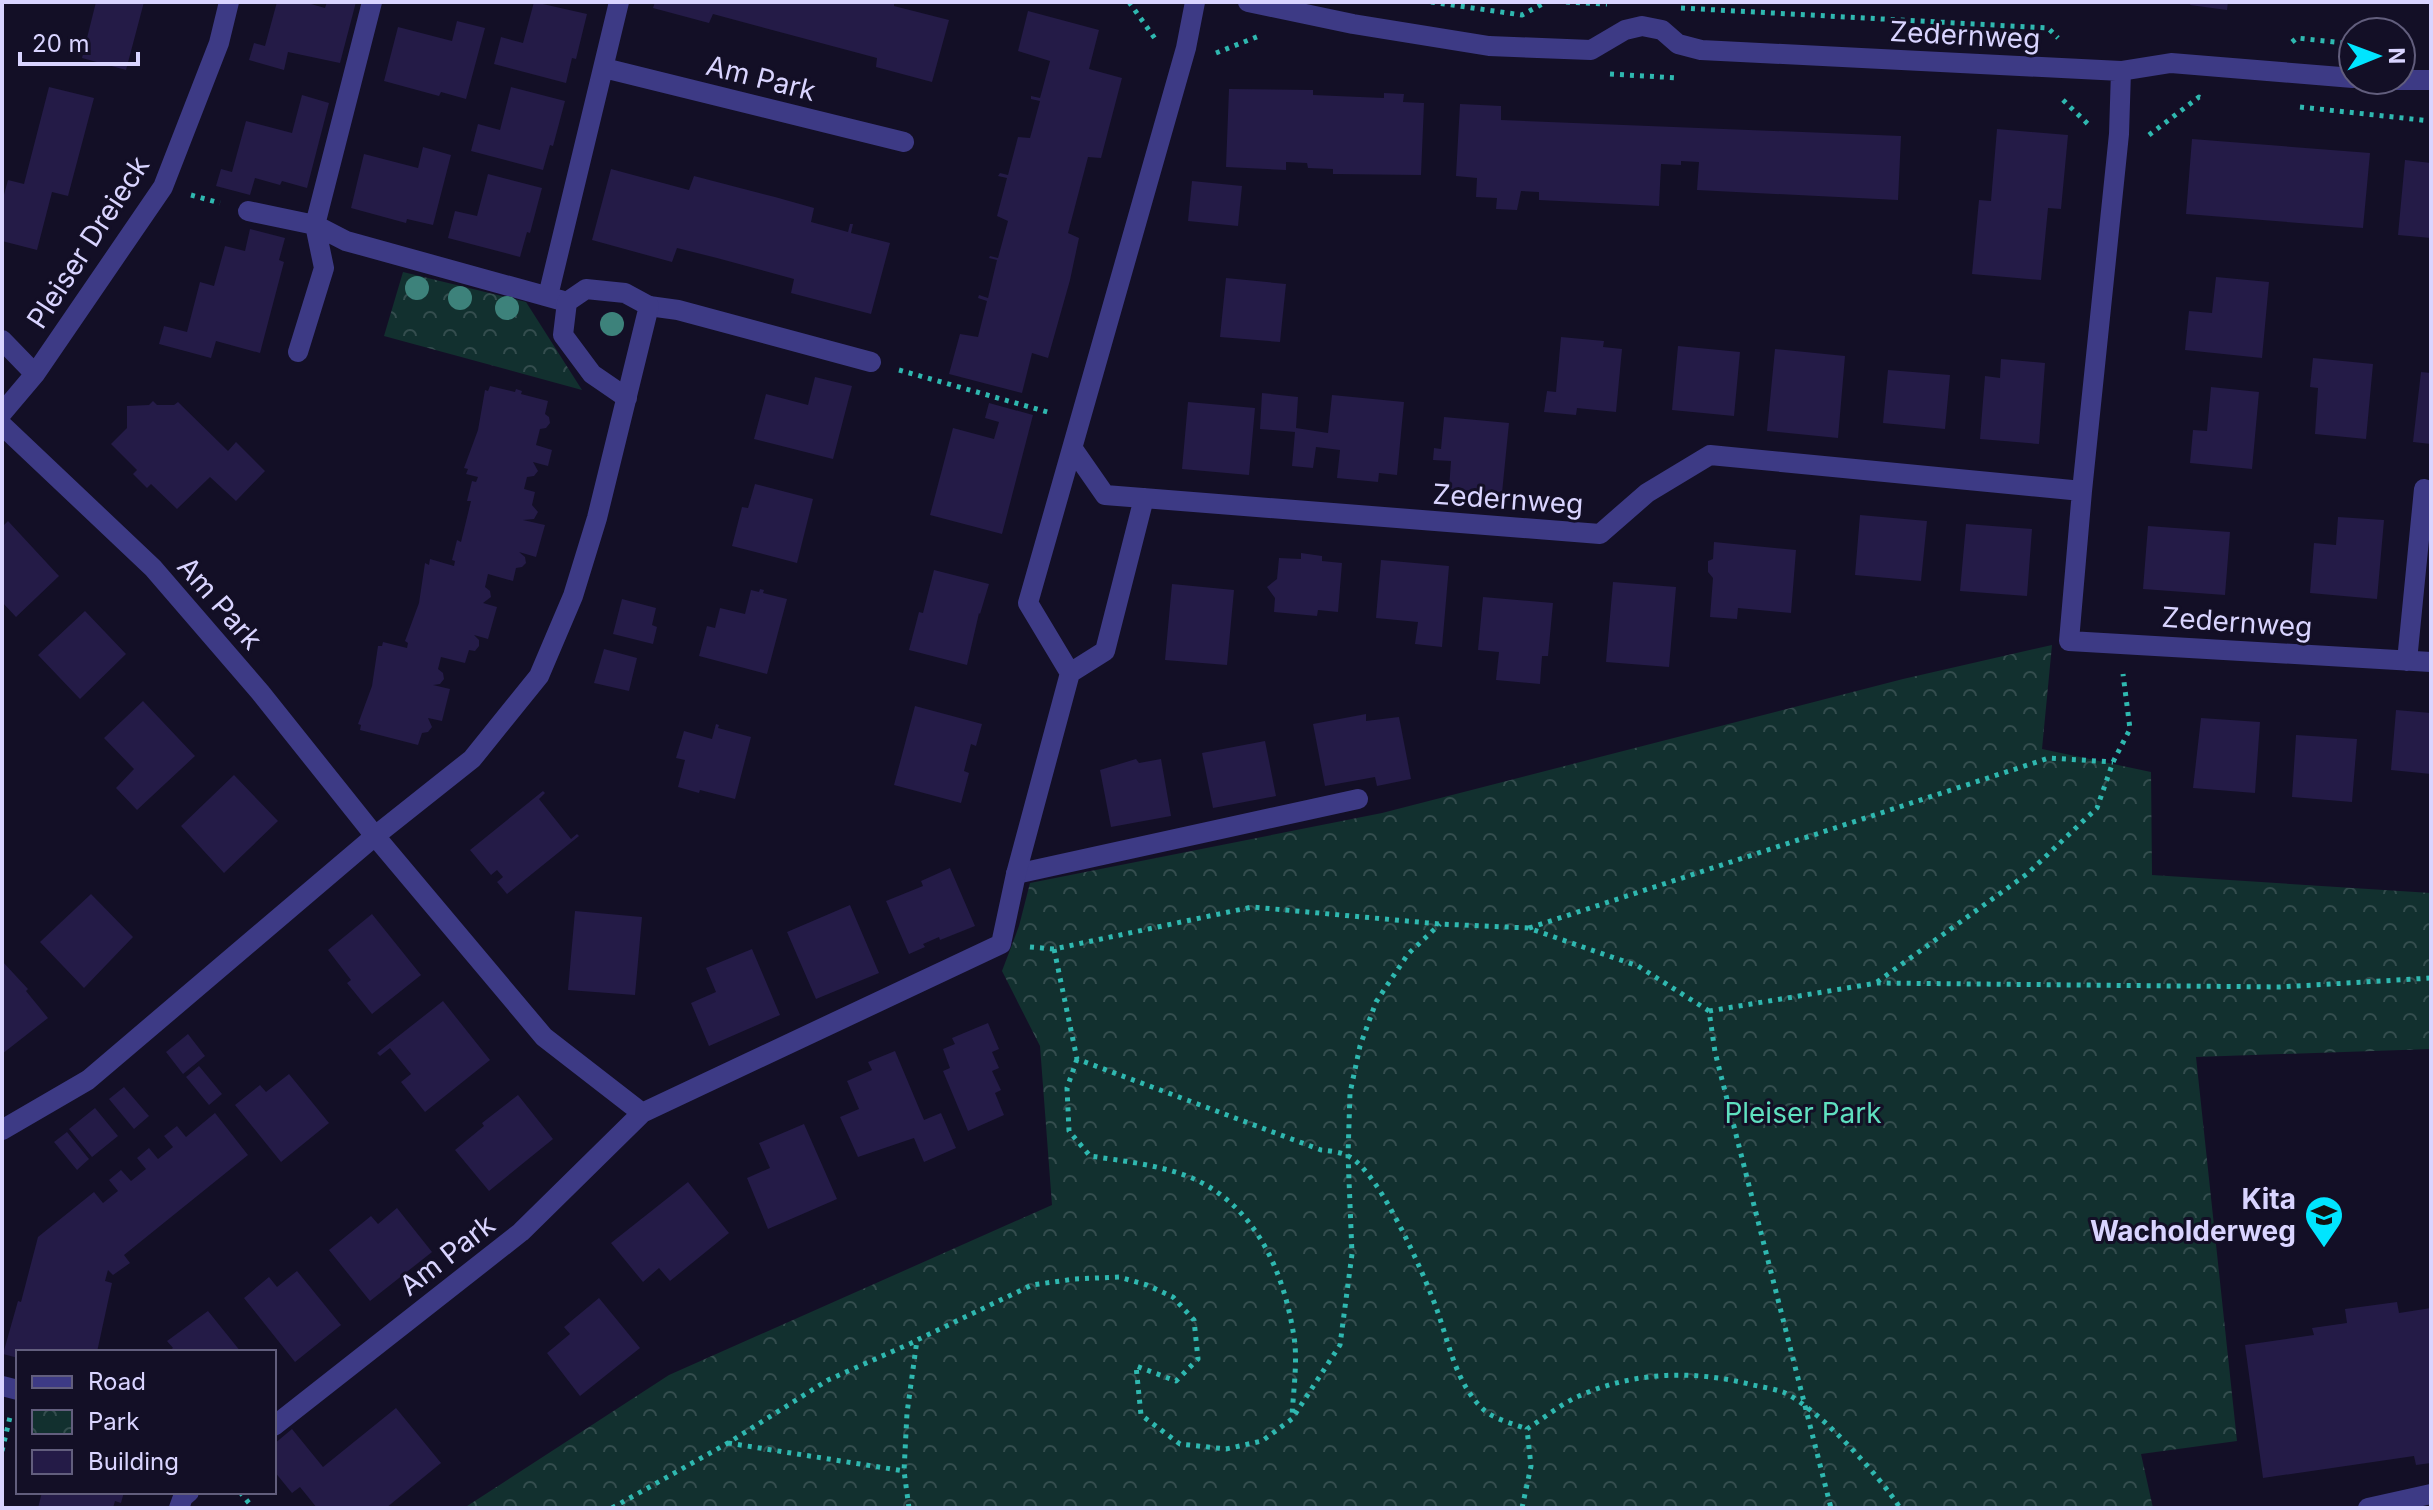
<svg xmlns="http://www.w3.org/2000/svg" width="2433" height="1510" font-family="Inter,sans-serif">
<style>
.park{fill:url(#park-crowns)}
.building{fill:#241b47}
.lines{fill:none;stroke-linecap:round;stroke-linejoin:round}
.path{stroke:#2fb8b0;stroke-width:5;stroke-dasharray:4 6;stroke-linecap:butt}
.lane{stroke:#3d3a85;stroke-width:20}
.street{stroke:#3d3a85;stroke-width:20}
.tree{fill:#3d827b}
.labels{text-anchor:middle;stroke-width:6;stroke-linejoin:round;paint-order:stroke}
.street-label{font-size:28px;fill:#d9d4ff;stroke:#130f26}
.park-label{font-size:28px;fill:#5fe0c0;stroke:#130f26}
.poi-label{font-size:28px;font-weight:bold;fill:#d9d4ff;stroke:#130f26;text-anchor:end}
</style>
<defs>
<pattern id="park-crowns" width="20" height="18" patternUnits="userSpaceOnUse" patternTransform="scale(2)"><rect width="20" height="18" fill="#12302f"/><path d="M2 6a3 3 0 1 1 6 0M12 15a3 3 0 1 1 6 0" fill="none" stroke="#344d4e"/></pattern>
</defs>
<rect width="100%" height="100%" fill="#130f26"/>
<path class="park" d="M403 272 526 302 582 390 384 336Z
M2052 645 2042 749 2151 772 2152 875 2431 893V1049L2196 1057 2237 1441 2141 1454 2153 1508H464L669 1375 1052 1205 1040 1046 1002 971 1019 926 1030 883 1382 813 1903 679Z"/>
<path class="building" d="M96 2H144L126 70 82 58Z
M277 2H304L325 8 327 2H356L340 63 288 52 284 70 249 60 254 43 265 46Z
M534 2 587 14 576 59 572 58 566 83 494 64 501 37 523 43Z
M655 2H894V6L949 20 932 82 876 67 877 58 713 14 709 23 653 8Z
M2191 2H2228L2227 10 2190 5Z
M1028 11 1099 30 1089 69 1122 78 1101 158 1088 157 1068 233 1079 238 1070 280 1048 358 1032 353 1022 393 949 374 960 334 978 337 987 301 978 298 979 295 988 298 997 260 989 258 990 256 998 258 1008 221 997 216 1007 178 998 176 1000 173 1008 175 1018 137 1030 138 1040 101 1031 99V96L1040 98 1050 61 1018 51Z
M457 21 485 28 466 99 441 92 439 96 384 81 398 27 452 41Z
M49 87 94 98 68 196 52 192 37 250 2 241V202L8 180 24 184Z
M511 87 565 101 553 146 550 145 543 170 471 151 478 124 500 130Z
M1229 89 1313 90V95L1384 98V93L1404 94 1403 102 1424 103 1421 175 1333 174V169L1308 168 1307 163 1286 162V170L1226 167Z
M302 95 329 103 307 188 282 181 280 185 255 178 250 195 216 186 221 169 232 172 246 121 292 133Z
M1460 104 1501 106V120L1901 136 1898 200 1697 190 1699 162 1681 161V165L1661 164 1659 206 1539 200V192L1521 191 1517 210 1496 209 1497 198 1476 197 1477 178 1456 176Z
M1997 129 2068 135 2061 209 2048 208 2041 280 1972 274 1979 200 1991 201Z
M2192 139 2370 153 2363 228 2186 214Z
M423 147 451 155 433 225 407 219 406 223 351 208 364 154 418 168Z
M2405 160 2431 163V238L2398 235Z
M611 169 689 190 694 176 775 197 814 208 811 222 848 232 850 224H853L851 233 890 243 871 314 791 293 794 279 717 258 677 248 672 262 592 240Z
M488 174 542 188 530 233 527 232 520 257 448 238 455 211 477 216Z
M1192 181 1242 186 1238 226 1188 221Z
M250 229 285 238 279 260 284 262 260 353 216 341 211 358 159 344 164 326 187 332 200 282 214 286 225 246 245 251Z
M2216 277 2269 282 2262 358 2185 350 2189 311 2212 313Z
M1226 278 1286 284 1280 342 1220 337Z
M1561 337 1604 341 1603 347 1622 349 1616 412 1577 408 1576 415 1544 412 1547 391 1556 392Z
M1678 346 1740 352 1734 416 1672 410Z
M1775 349 1845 356 1838 438 1767 431Z
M2313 358 2373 364 2366 439 2315 434 2318 388 2310 387Z
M2001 359 2045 363 2039 444 1980 439 1985 376 2000 378Z
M1888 370 1950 375 1945 429 1883 423Z
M2421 372 2431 373V444L2413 442Z
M815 377 852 386 833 459 754 439 766 394 808 405Z
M490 386 515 392 516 389 522 391 521 394 548 401 545 414 549 417 550 423 546 428 540 429 536 445 552 450 548 466 533 462 538 471 534 476 527 477 524 489 535 492 532 505 538 512 534 519 523 520 545 525 536 557 519 552 525 557 526 563 522 567 516 568 513 581 488 574 485 587 490 591 491 597 483 603 497 607 488 639 474 635 479 640V646L475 651 469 650 465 663 441 657 438 669 443 673 444 679 440 684 433 685 450 689 442 721 428 718 432 727 428 732 422 733 418 745 360 730 361 725 358 724 372 686 378 646H382L383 642 407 648 408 643 405 641 419 603 425 563 429 565 430 559 454 566 455 561 452 560 457 540 461 542 471 501H467L472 481 476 482 478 477 466 474 468 469 464 468 478 430 485 390 488 391Z
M2211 387 2259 392 2252 469 2190 463 2193 430 2207 431Z
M1262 393 1298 397 1296 428 1328 433 1332 395 1404 402 1397 475 1379 473 1378 482 1337 478 1340 450 1316 447 1313 468 1292 466 1295 432 1260 429Z
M153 401 157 405H174L178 402 228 451 236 442 265 471 236 501 210 477 177 509 151 484 147 488 133 474 137 470 111 444 127 428V406L149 405Z
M1188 402 1255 408 1249 475 1182 469Z
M989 403 1033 415 1002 534 930 515 953 428 994 439 999 422 985 418Z
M1444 417 1509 423 1502 493 1449 489 1451 461 1433 460 1434 448 1441 449Z
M755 484 813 499 797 563 732 546 742 507 748 508Z
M1860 515 1927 521 1921 581 1855 575Z
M2338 517 2384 520 2377 599 2310 593 2314 543 2336 545Z
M8 521 59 576 16 617 2 602V527Z
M1966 524 2032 529 2027 596 1960 591Z
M2148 526 2230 532 2225 595 2143 589Z
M1714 542 1796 550 1791 613 1738 608 1737 619 1710 617 1713 578 1708 572V561L1713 559Z
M1301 553 1322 556V561L1342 563 1338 612 1318 610 1317 616 1274 612 1275 598 1267 587 1277 579 1279 558 1301 559Z
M1381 560 1449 566 1442 647 1415 644 1418 622 1376 618Z
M934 570 989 584 980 614 979 613 967 665 909 650 919 612 923 613Z
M1613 582 1676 587 1669 667 1606 662Z
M1172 584 1234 590 1227 665 1165 660Z
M760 589 764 590 763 593 787 599 767 674 699 656 707 626 715 628 720 608 745 614 751 590 759 592Z
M1483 597 1553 603 1548 656H1542L1540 684 1496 680 1499 652 1478 650Z
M622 599 656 608 652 625 657 627 653 644 613 634Z
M85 611 126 654 80 699 38 655Z
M604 649 637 658 629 691 594 683Z
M143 701 195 756 137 810 116 788 134 769 104 738Z
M915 706 982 724 976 746 971 744 964 771 969 773 961 803 894 785Z
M2396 710 2431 713V774L2391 770Z
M1366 714V721L1399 717 1411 779 1377 786 1375 777 1325 786 1313 724Z
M2201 718 2260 722 2255 793 2193 788Z
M716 724 719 725 718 728 751 737 735 799 700 790 699 793 678 787 685 760 676 758 684 731 712 739Z
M2296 735 2357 739 2352 802 2292 797Z
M1265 741 1276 796 1213 808 1202 753Z
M1136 759 1139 763 1161 759 1171 816 1111 827 1100 770Z
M234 775 278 821 224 873 181 826Z
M543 791 545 793 539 799 571 839 577 834 579 836 507 894 497 882 503 877 497 870 491 875 470 850Z
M950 868 975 926 940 940 939 937 923 944 925 947 909 954 886 901 923 886 921 881Z
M91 894 133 937 84 988 40 942Z
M850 905 879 973 816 999 787 932Z
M575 911 642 917 635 995 568 990Z
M372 914 421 975 372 1014 347 983 351 980 328 950Z
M752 949 780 1015 709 1046 691 1003 716 992 706 968Z
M2 961 28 989 26 991 48 1018 2 1054Z
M443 1001 490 1060 425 1112 401 1082 411 1074 390 1048 380 1056 377 1053Z
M988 1023 999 1049 992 1052 999 1068 992 1071 1001 1090 995 1093 1004 1115 968 1131 943 1071 950 1068 943 1049 955 1044 952 1038Z
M188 1034 205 1056 183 1074 166 1052Z
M895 1051 924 1120 941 1113 956 1148 924 1162 914 1138 858 1157 840 1117 859 1109 847 1081 872 1070 868 1062Z
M199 1066 222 1094 209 1105 186 1077Z
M289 1074 329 1123 281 1162 235 1105 260 1085 266 1092Z
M124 1087 149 1116 134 1129 109 1099Z
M518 1095 553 1139 489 1191 455 1150 484 1126 482 1123Z
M95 1108 118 1136 92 1157 69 1129Z
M215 1113 248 1155 124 1255 130 1263 113 1275 108 1270 105 1281 112 1283 97 1352H18V1358L3 1354 18 1301 21 1302 38 1237 94 1192 103 1203 118 1191 109 1180 121 1170 131 1181 146 1169 137 1158 149 1148 158 1159 173 1147 164 1136 177 1126 186 1137Z
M804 1124 837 1199 768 1229 747 1178 770 1168 759 1143Z
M67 1132 89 1159 77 1170 54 1142Z
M688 1182 729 1233 670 1281 659 1268 643 1282 611 1243Z
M397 1208 432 1252 370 1301 329 1250 371 1216 378 1224Z
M297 1271 341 1325 295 1362 244 1298 269 1277 277 1287Z
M599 1298 640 1348 580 1396 547 1353 570 1334 564 1327Z
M2397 1302 2399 1313 2431 1308V1463L2416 1465 2414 1456 2263 1478 2245 1345 2314 1335 2312 1328 2347 1323 2345 1309Z
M208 1311 241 1352H167L173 1348 167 1341Z
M396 1408 441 1463 386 1508H317L300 1487 292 1493 274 1471V1444L292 1429 323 1467Z
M42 1492H124L121 1503 115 1501 113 1508H38Z"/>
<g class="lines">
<path class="path" d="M1129 2 1156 40
M1431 2 1522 15 1546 2
M1566 2 1607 4
M1681 8 2048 28 2058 38
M2292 42 2297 38 2353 44
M1216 53 1259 36
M1610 74 1679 78
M2063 100 2090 126
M2300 107 2431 121
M2149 135 2199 97 2202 98
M191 195 220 203
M899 370 1051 413
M1529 928 2049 758 2113 762
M1030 947 1054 949 1252 907 1440 924 1528 928 1638 966 1709 1011 1715 1052 1831 1508
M1054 949 1077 1059 1321 1150C1330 1151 1342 1152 1350 1157 1381 1175 1424 1274 1437 1310 1449 1343 1456 1384 1483 1409 1493 1419 1514 1424 1527 1429
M1877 982 2027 874 2097 808 2113 762 2130 729 2123 674
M1709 1011 1877 983 2280 987 2431 978
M1077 1059 1067 1088 1069 1131 1090 1156C1123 1161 1161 1165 1192 1178 1256 1206 1284 1272 1294 1337 1298 1362 1293 1392 1292 1418
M728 1443 904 1471
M2 1451 10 1417
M240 1492 253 1508
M612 1508 728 1443 828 1380 916 1341
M909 1508 904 1471 907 1413 917 1340 1032 1285 1075 1279 1119 1277 1147 1285 1173 1297 1194 1320 1198 1359 1176 1381 1136 1366 1141 1415 1180 1444 1226 1449 1262 1441 1292 1419 1340 1345 1352 1254 1348 1155 1350 1093 1360 1046 1376 1002 1408 954 1440 924
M1522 1508 1531 1466 1527 1429C1544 1418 1561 1404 1579 1396 1635 1371 1695 1370 1753 1385 1763 1387 1774 1389 1783 1392 1817 1407 1880 1476 1900 1508"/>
<path class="lane" d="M604 68 904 142
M248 211 315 225 346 241 567 302
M548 296 619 2
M649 306 678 310 871 362
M298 352 324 268 315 225 372 2
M1016 874 1358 799
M2368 1508 2431 1494"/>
<path class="street" d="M1248 2 1353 24 1489 46 1591 50 1625 30 1642 26 1662 30 1678 44 1701 50 2121 71 2171 63 2353 78
M2121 71 2119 134 2082 491 2069 641 2431 662
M2380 80H2431
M2 340 35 374
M2 413 35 374 163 187 219 43 229 2
M2 425 153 568 260 692 375 836 544 1037 642 1113
M1073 449 1105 495 1600 534 1647 493 1710 455 2082 491
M2407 661 2424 489
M1070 673 1028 603 1186 48 1195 2
M2 1130 88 1080 375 836 472 759 539 676 573 596 597 518 649 306 625 293 586 289 567 302 563 335 592 374 627 398
M2 1386 18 1390
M274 1426 521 1232 642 1113 1001 944 1016 874 1070 673 1105 651 1144 498
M179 1508 183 1497 189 1492"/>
</g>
<g class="tree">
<circle cx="417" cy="288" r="12"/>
<circle cx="460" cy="298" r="12"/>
<circle cx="507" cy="308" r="12"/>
<circle cx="612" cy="324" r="12"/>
</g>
<defs>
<symbol id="school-pin" viewBox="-11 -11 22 30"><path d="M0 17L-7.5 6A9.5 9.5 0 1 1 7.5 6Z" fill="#00e5ff" stroke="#130f26"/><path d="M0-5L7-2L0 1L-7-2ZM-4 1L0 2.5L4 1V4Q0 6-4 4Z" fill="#111"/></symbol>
</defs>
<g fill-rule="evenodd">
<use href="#school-pin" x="2302" y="1193" width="44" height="60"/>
</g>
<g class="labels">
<g class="street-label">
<text transform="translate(1965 35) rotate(3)" y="10">Zedernweg</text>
<text transform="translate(761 78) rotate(14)" y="10">Am Park</text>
<text transform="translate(88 242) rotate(-57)" y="10">Pleiser Dreieck</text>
<text transform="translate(1508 499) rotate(4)" y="10">Zedernweg</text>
<text transform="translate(220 603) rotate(49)" y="10">Am Park</text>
<text transform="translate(2237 622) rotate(4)" y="10">Zedernweg</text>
<text transform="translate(447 1255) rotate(-38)" y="10">Am Park</text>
</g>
<g class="park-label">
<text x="1803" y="1123">Pleiser Park</text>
</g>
<g class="poi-label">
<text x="2296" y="1209">Kita<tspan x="2296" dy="32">Wacholderweg</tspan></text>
</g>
</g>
<rect width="2433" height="1510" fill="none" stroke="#d9d4ff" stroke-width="8"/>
<rect x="16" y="1350" width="260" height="144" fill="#130f26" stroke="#625e7d" stroke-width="2"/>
<rect x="32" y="1376" width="40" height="12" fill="#3d3a85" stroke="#625e7d" stroke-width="2"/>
<text x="88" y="1390" font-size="24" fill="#d9d4ff">Road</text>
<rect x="32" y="1410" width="40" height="24" fill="url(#park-crowns)" stroke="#625e7d" stroke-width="2"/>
<text x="88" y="1430" font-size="24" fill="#d9d4ff">Park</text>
<rect x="32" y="1450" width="40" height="24" fill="#241b47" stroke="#625e7d" stroke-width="2"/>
<text x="88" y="1470" font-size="24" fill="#d9d4ff">Building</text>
<g transform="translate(2377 56) rotate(89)"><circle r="38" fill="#130f26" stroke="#625e7d" stroke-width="2"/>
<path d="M0-6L14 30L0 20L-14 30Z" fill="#00e5ff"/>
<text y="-12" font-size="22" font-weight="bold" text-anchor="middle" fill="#d9d4ff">N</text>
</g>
<path d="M20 52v12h118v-12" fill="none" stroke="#d9d4ff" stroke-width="4"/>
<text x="32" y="52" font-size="24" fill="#d9d4ff" stroke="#130f26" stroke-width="6" paint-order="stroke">20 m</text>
</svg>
